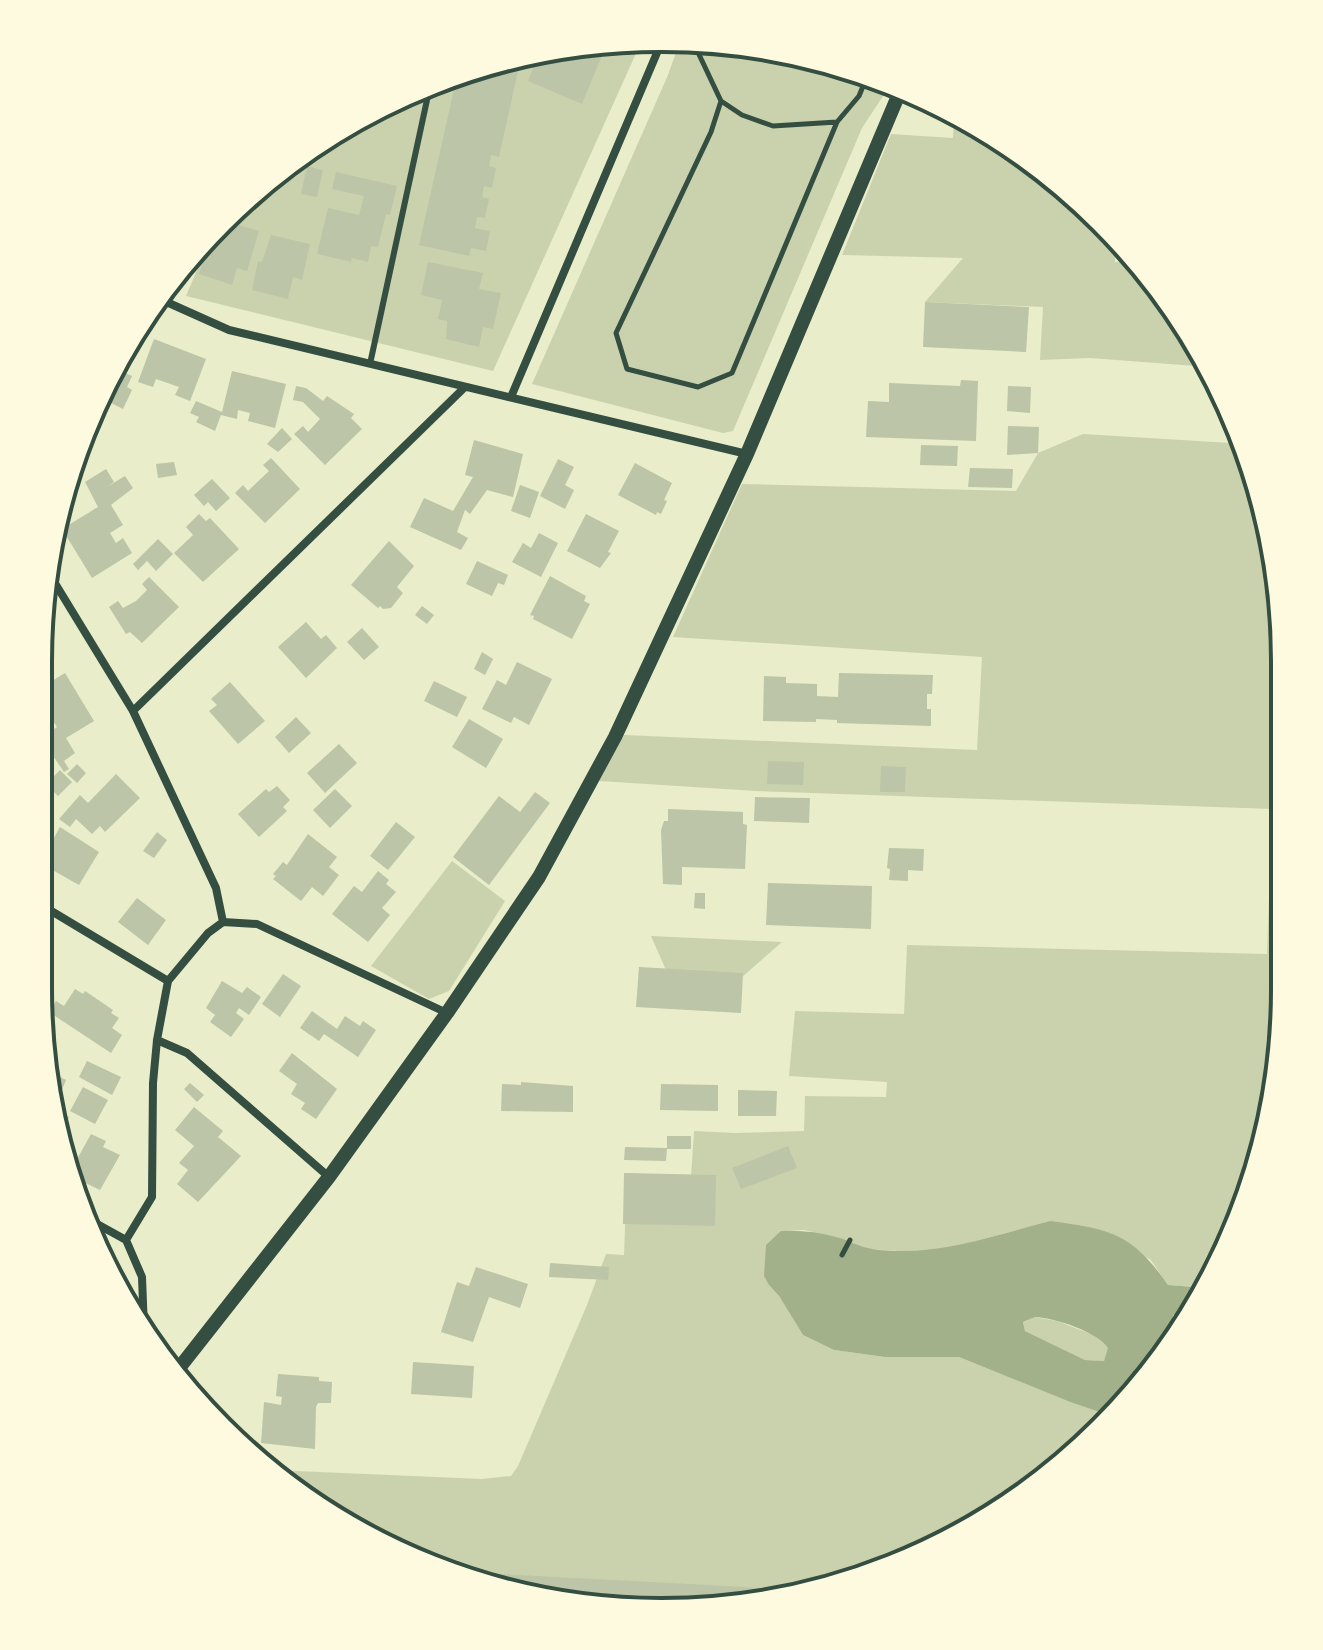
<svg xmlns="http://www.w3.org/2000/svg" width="1323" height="1650" font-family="'PT Sans',sans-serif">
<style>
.green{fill:#cad2ad}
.water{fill:#a3b18a;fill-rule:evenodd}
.building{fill:#bcc5a7}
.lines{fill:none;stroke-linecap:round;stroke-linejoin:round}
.path{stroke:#344e41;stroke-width:5}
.service{stroke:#344e41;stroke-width:6}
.minor{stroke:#344e41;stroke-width:8}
.tertiary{stroke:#344e41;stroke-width:14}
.rim{fill:none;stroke:#344e41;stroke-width:4}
</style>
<rect width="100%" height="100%" fill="#e9edc9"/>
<path class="green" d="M620 39 642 40 493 371 186 296 214 230 282 167 385 103 500 59Z
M680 41 742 43 861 71 891 84 862 128 733 431 723 433 532 384 668 75Z
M954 113 973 121 1072 192 1115 238V262L1138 263 1156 282 1209 367 1090 358 1040 360 1043 307 925 302 963 258 842 255 891 134 953 138Z
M1231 412 1264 500 1284 621V1029L1264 1149 1220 1265 1206 1288 1168 1285 1150 1259 1050 1221 951 1248 913 1252 869 1249 838 1238 804 1230 781 1231 769 1285 779 1296 803 1335 834 1350 885 1357H959L1070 1402 1111 1416 1072 1458 938 1547 802 1594 461 1574 349 1528 273 1470 482 1479 511 1476 518 1466 587 1305 606 1254 624 1255 627 1173 691 1177 694 1131 735 1133 804 1131 805 1096 886 1097 887 1082 789 1076 795 1011 904 1014 907 945 1267 954 1272 809 756 791 599 781 624 735 977 750 982 657 673 637 742 484 1016 491 1038 453 1083 434 1230 443Z
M452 861 505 901 449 991 429 999 371 966Z
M651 936 782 942 732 986 666 970Z
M1035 1317 1057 1321 1102 1338 1109 1348 1104 1361 1085 1360 1025 1331 1023 1322Z"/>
<path class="water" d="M1050 1221C1110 1229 1132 1233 1168 1285L1206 1288 1189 1316 1173 1315 1168 1349 1156 1368 1111 1416 1070 1402 959 1357H885L834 1350 803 1335 779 1296 769 1285 764 1276 766 1245 781 1231C800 1230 818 1232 836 1237 848 1240 860 1247 872 1249 934 1258 991 1236 1050 1221ZM1035 1317C1055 1318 1098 1332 1108 1348L1104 1361 1085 1360 1025 1331 1023 1322Z"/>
<path class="building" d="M608 41 582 104 528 81 534 66 520 62 499 157 491 155 489 166 496 168 492 188 484 186 482 197 489 199 485 218 477 217 475 228 490 231 486 251 471 248 469 256 419 245 457 76 500 59Z
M307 166 323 170 317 197 301 194Z
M336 172 397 186 390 215 386 214 378 247 371 246 368 262 352 258 351 262 317 254 328 208 359 215 364 196 332 189Z
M224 221 259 231 247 271 237 268 232 285 199 274 207 248 210 249 215 232Z
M271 235 310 244 302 280 293 277 288 299 252 290 258 261 262 262Z
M428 262 483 273 479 289 501 293 493 329 483 327 479 347 446 339 447 321 438 319 442 300 421 295Z
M925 302 1029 307 1026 352 923 347Z
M154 339 206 359 190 401 175 395 179 387 156 379 153 387 138 382Z
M119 370 132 376 127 387 132 390 123 409 109 402 113 395 105 391Z
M232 371 286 384 275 428 248 421 250 413 238 410 237 419 221 415 215 431 196 422 199 417 190 413 196 401 222 412Z
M961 380 978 381 976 441 866 437 868 401 889 402V383L960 386Z
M296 386 306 388 323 401 327 396 354 414 351 418 362 429 325 465 294 434 303 426 308 432 320 419 303 402 293 400Z
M1008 386 1031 387 1030 413 1007 411Z
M1008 426 1039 427 1038 453 1007 455Z
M282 428 292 439 278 452 267 444Z
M474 440 523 454 513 497 487 490 470 514 465 510 457 532 468 538 461 550 410 527 424 498 453 511 473 477 465 475Z
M921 445 958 446 957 466 920 465Z
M271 458 300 489 265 523 235 493 243 485 248 491 269 471 263 465Z
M558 459 574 467 565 485 574 490 565 509 540 496Z
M174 462 177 475 158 478 156 464Z
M635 463 672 483 664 500 667 501 661 514 657 512 656 515 618 495Z
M970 468 1013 469 1012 488 968 487Z
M106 469 114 482 107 487 125 476 133 488 111 505 123 525 110 533 116 543 123 538 132 553 92 578 62 529 98 507 85 482Z
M212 479 230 498 216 511 208 502 204 506 194 495Z
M520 485 539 492 530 518 511 511Z
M199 514 206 521 210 518 239 549 203 582 174 553 193 535 186 527Z
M586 514 619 531 608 552 611 553 600 568 567 551Z
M539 533 558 543 541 577 512 562 523 543 531 548Z
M158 539 173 554 156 571 147 561 138 570 133 564Z
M389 541 414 566 397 587 403 593 391 608 383 609 380 606 378 608 351 585Z
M477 561 508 575 504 585 498 583 492 596 466 584Z
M550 576 586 596 584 601 590 604 572 639 533 619 534 616 530 615Z
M149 577 179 607 142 643 130 632 126 634 109 607 118 601 123 608 136 601 147 590 142 584Z
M422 606 434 615 427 624 415 615Z
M306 622 321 639 326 635 337 648 306 678 278 647Z
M362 628 379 647 364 660 347 642Z
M482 652 493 659 485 675 474 669Z
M517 662 552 679 529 725 514 717 511 723 482 709 497 680 506 685Z
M47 673 52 681 65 673 94 721 66 738 75 753 64 761 69 769 64 772 41 738 57 727 39 699V677Z
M839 673 933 675 932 694H927V709H931V726L837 723V720L816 719V722L763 721 764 676 786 677V683L817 684V696L838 697Z
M434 681 467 697 457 717 424 701Z
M230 682 265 721 238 744 209 711 217 705 211 699Z
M296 717 311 733 289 753 275 737Z
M469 719 503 739 486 768 452 747Z
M339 744 357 763 325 793 307 773Z
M768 761 804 762 803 785 767 784Z
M77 764 86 773 77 783 67 774Z
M881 766 906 767 905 792H880Z
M60 770 72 782 58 796 46 784Z
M116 774 140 798 105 832 100 826 92 834 76 819 70 827 59 819 80 795 88 803Z
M277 786 290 800 283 807 287 811 259 837 238 814 266 789 269 792Z
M335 789 352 806 330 828 313 810Z
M535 792 550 803 489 885 453 857 499 796 520 812Z
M755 797 810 798 809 823 754 821Z
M668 809 743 812V824L747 825 745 869 682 867V885L663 884 661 830 664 821H668Z
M396 822 415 837 388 870 370 856Z
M60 827 99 852 79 885 40 863Z
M157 832 167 840 154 858 143 851Z
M308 834 337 857 329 867 339 875 323 896 312 887 301 901 273 879 276 876 273 874 283 862 287 865Z
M889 848 924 849 923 871 908 870V881L889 880 890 869 887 868Z
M378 871 389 880 386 884 396 892 382 908 390 915 368 942 332 914 354 886 362 892Z
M768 883 872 886 871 929 766 925Z
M695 893H705V909L694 908Z
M137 898 166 920 148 945 118 922Z
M639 967 743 973 741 1013 636 1007Z
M283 974 301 986 280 1017 262 1004Z
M222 981 242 993 247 987 261 997 249 1015 239 1008 236 1013 244 1019 231 1037 210 1022 215 1015 206 1008Z
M75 989 83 994 85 991 113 1010 111 1013 119 1018 112 1028 122 1035 111 1053 49 1012 56 1001 64 1006Z
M312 1011 337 1029 345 1016 360 1026 363 1021 376 1030 358 1057 324 1034 319 1041 300 1028Z
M292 1053 337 1089 316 1119 301 1109 305 1103 291 1094 297 1084 279 1071Z
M87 1061 121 1077 112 1095 79 1077Z
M48 1066 60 1072 58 1076 66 1080 61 1092 51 1088Z
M521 1082 573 1086V1112L501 1111 502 1084 521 1085Z
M190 1083 204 1095 197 1102 184 1089Z
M661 1084 718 1085V1111L660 1110Z
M83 1087 108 1100 95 1124 70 1111Z
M738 1090 777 1091 776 1116H738Z
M194 1107 223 1131 218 1137 241 1156 198 1202 177 1184 188 1170 179 1163 194 1146 175 1130Z
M54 1110 69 1117 58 1141Z
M91 1134 106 1141 103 1147 120 1155 100 1190 71 1176 78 1162 76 1161Z
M667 1136H691V1149H667Z
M788 1146 797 1168 741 1189 732 1168Z
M625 1147 667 1148 666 1161 624 1160Z
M624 1173 716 1175 715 1226 623 1224Z
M550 1263 609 1267 608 1280 549 1277Z
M476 1267 528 1284 520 1308 489 1297 473 1342 441 1332 457 1282 469 1286Z
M413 1362 474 1366 472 1398 411 1394Z
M278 1374 319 1377V1381L332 1382 331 1403H318L316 1407 315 1449 261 1443 264 1402 281 1405 282 1397 276 1396Z
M480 1573 709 1585 810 1591 784 1600 661 1612 500 1591 477 1581Z"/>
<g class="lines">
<path class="path" d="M697 42 695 46 721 101 711 132 616 333 627 369 698 387 732 373 837 122 859 96 868 74
M721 101 742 115 773 126 837 122
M842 1255 850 1240"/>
<path class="service" d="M370 364 430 86"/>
<path class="minor" d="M162 300 229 330 747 454
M511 397 662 41
M50 575 133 711 216 888 223 922 257 924 447 1013
M133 711 465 387
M38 903 168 981 157 1040 153 1083 152 1197 126 1240
M168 981 208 933 223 922
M157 1040 187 1053 329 1177
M88 1219 126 1240 142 1277 144 1329"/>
<path class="tertiary" d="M176 1372 329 1177 447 1013 539 877 615 737 747 454 901 89"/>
</g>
<path d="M0 0H1323V1650H0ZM661 52H662A609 609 0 0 1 1271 661V989A609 609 0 0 1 662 1598H661A609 609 0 0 1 52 989V661A609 609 0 0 1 661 52Z" fill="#fefae0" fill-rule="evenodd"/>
<path class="rim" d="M661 52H662A609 609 0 0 1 1271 661V989A609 609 0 0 1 662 1598H661A609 609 0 0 1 52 989V661A609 609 0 0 1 661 52Z"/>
</svg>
